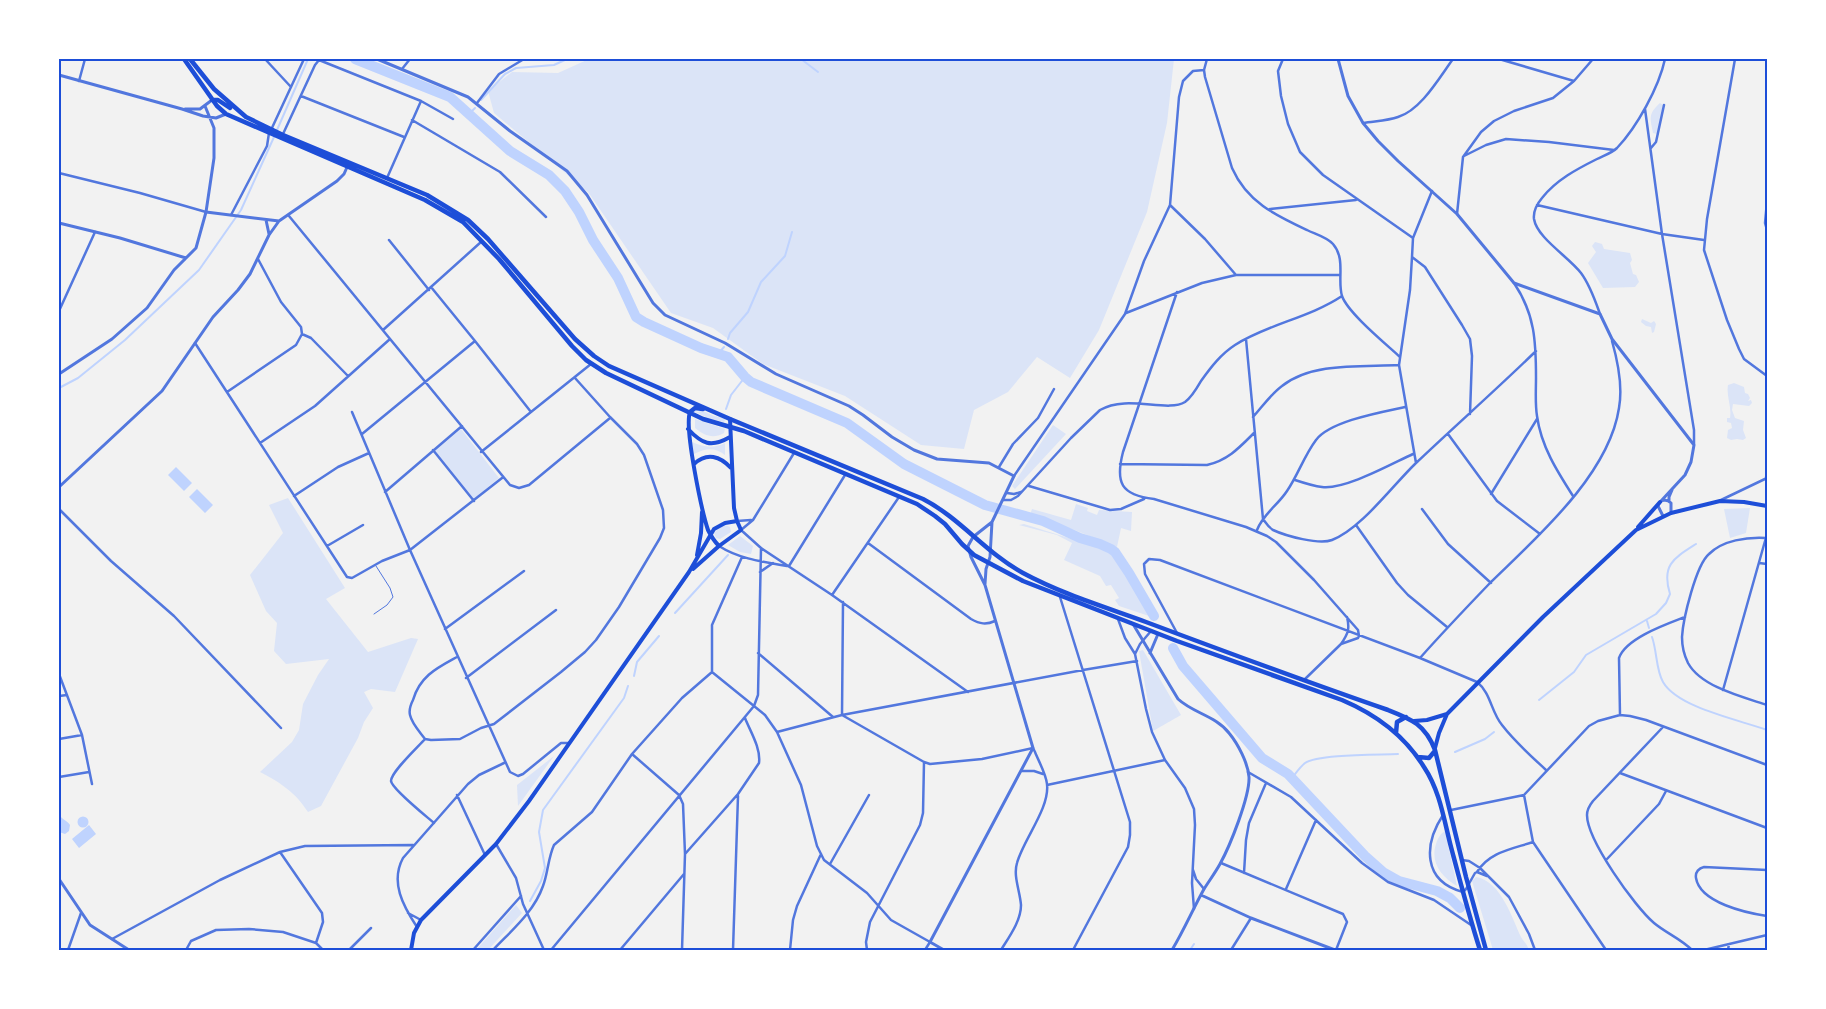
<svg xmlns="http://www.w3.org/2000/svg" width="1826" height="1009" font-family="'Titillium Web',sans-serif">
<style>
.green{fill:#dbe4f7}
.water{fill:#bfd3fe}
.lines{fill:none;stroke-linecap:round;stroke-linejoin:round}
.stream{stroke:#bfd3fe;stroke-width:2}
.river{stroke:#bfd3fe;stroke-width:10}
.service{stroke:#5277de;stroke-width:1}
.minor{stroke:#5277de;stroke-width:2.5}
.tertiary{stroke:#5277de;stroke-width:3}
.secondary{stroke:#1d4ed8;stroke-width:4}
.primary{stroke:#1d4ed8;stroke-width:4.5}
.neatline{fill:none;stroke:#1d4ed8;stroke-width:2}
</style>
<rect width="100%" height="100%" fill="#f2f2f2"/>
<path class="green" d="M589 59H1174L1167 123 1147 212 1099 330 1070 378 1037 357 1008 392 974 410 964 449 921 445 845 396 763 364 713 328 671 313 588 192 494 113 488 91 512 72 558 73Z
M1660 103 1663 105 1657 134 1653 133C1650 118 1648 114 1660 103Z
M1595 242 1602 244 1604 249 1630 253 1632 260 1630 263 1633 274 1636 275 1639 282 1635 287 1603 288 1588 263 1596 252 1592 246Z
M1642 319 1651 323 1654 321 1656 324 1654 332 1652 333 1651 327 1646 326 1641 322Z
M1734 383 1744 387 1745 393 1748 394 1750 398 1748 401 1751 400 1752 403 1749 406 1733 404 1732 410 1735 418 1744 421 1743 430 1746 438 1743 440 1737 439 1731 440 1727 438 1728 430 1732 428 1731 423 1727 422V418H1730C1732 407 1726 396 1728 385Z
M694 410 698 412 701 410 714 416 726 418 724 422 710 419 693 411Z
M695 419 725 429 724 433C713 439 705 436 695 428Z
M1053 425 1066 434 1015 489 1012 486Z
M461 429 499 478 474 499 435 451Z
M692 442C704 447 713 449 725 443V455C715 447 706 448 694 454Z
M288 498 345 588 326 599 368 652 411 638 418 639 395 692 371 689 364 692 373 708 364 722 358 738 321 806 308 812C295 792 281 783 260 772L292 742 299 730 303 704 318 675 329 659 286 664 274 651 277 623 266 611 250 575 283 533 269 505Z
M1076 504 1088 508 1087 511 1097 515 1099 510 1132 512 1131 531 1121 528 1117 547 1072 529 1030 515 1032 509 1071 520Z
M1750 508 1746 533 1730 538 1724 509Z
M1024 524 1107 550C1128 567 1140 593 1152 617L1119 606 1115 600 1119 598 1111 585 1106 586 1100 576 1064 560 1072 543 1057 535 1019 525Z
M725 525 730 527 731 532 720 539 716 538 714 533 719 527Z
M740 536 753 546 751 554 740 552 728 545Z
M1143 650 1181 715 1153 731 1139 651Z
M554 756 518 806 517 785Z
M1445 831 1457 886C1441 877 1430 862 1436 844 1438 838 1440 834 1445 831Z
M1476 877C1501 881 1512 918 1521 937 1524 942 1527 944 1529 950H1493L1472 881Z
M516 905 522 913 488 950H476Z"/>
<path class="water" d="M176 467 192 483 184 491 168 475Z
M197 489 213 505 205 513 189 497Z
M59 813C61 820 67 820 70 825L69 831 65 834 59 832Z
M77.5 822a5.5 5.5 0 1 1 11 0a5.5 5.5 0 1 1-11 0Z
M89 825 96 834 79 848 72 839Z"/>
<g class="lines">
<path class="stream" d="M801 59 818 72
M481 100 505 74 516 68 554 65 567 59
M469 114 475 108
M277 130 308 59
M728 339 730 333 748 312 761 282 785 256 792 232
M718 354 724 347
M59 388 78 378 125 340 199 270 241 210 274 137
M726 409 731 395 745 377
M675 613 728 555
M1647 621 1649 628
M1652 637C1657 651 1656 670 1663 682 1678 708 1740 720 1767 730
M634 676 637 662 659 636
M1539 700 1574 672 1586 655 1656 614 1666 603 1670 594C1661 565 1674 558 1696 544
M1455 752 1485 739 1494 732
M1292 778C1296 773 1300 767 1305 763 1318 754 1379 755 1398 754
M530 901 541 881 545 868 539 832 543 810 624 698 628 686
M1190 950 1194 944"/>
<path class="river" d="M355 59 450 97 510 151 549 175 565 191 579 212 593 240 618 278 636 317 644 322 701 348 728 357 745 377 751 382 847 423 904 464 985 505 1043 521 1080 538 1100 544 1111 549 1115 552 1129 573 1154 616
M1173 648 1183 666 1262 758 1288 774 1365 856 1383 872 1399 881 1437 891 1450 898 1460 908"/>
<path class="service" d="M374 614 387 605 393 597 390 588 376 566"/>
<path class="minor" d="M265 59 291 87
M1207 59 1204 70 1205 77 1232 168C1247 202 1275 215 1307 230 1315 234 1327 237 1333 244 1346 259 1337 279 1342 296 1348 313 1386 344 1400 357
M1283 59 1278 71 1281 96 1288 124 1300 152 1323 175 1413 238 1412 257 1425 267 1462 325 1470 339 1472 356 1470 414
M1499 59 1574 81
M1735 59 1707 219 1704 250 1727 320 1739 349 1744 359 1767 376
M402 69 410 59
M79 81 85 59
M301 96 404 137
M477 103 499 74 524 59
M1645 109 1662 234 1694 430V444
M412 120 500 172 546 217
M1363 123C1374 121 1387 121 1398 117 1421 110 1439 78 1453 59
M271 130 304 59
M283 134 315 65 319 60 421 101 453 119
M1651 148 1656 142 1664 105
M1464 156 1486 145 1506 139 1549 142 1614 150
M59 173 140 193 206 212
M387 178 421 101
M1767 201 1765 223 1767 230
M1170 205 1205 239 1236 275
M1537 205 1662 234 1704 240
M1270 209 1356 200
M1457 214 1463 157 1481 132 1494 121 1514 111 1553 98 1574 81 1593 59
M231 215 267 146 269 133
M289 216 510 485 519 488 529 485 610 418
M1413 238 1432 191
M389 240 429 290
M1412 257 1410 290 1399 365 1416 463
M258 259 281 302 301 327 302 334
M1514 283C1535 314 1536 342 1536 378 1536 391 1535 404 1537 416 1541 446 1557 471 1573 496
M431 287 475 341 531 412
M1177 292 1123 452C1115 483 1121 495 1154 499L1246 527 1267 536 1276 542 1314 580 1358 630 1359 636 1358 638 1341 644
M59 311 95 232
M1126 313 1202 283 1236 275H1340
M1600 314C1595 300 1590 285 1581 273 1569 257 1537 238 1534 219 1533 211 1537 204 1542 198 1556 180 1577 169 1597 159 1603 156 1612 153 1617 148 1637 127 1659 87 1665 59
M383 330 481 242
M302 334 311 338 348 376
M1246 339 1263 519C1266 523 1268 527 1273 530 1286 536 1319 545 1332 540 1361 529 1393 485 1416 463 1456 425 1497 389 1536 351
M195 343 347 577 352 578 382 561 410 550 502 478
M227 392 296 345 302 334
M352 412 410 550 510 772 518 776 523 774 561 743H569
M1253 417C1262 407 1271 394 1282 386 1312 362 1362 367 1399 365
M362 434 475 341
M1448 434 1497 501 1540 534
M260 443 315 406 390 339
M433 450 474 501
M481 452 591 364
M794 453 753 520 741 530 761 548 832 595 968 692
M1120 464 1207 465C1228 460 1239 448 1254 433
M999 467 1013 444 1038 418 1054 389
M1014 476 1125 314 1144 261 1170 205 1179 97 1183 81 1193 71 1204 70
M1766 478 1767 470
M1295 480C1304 483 1313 486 1322 487 1345 490 1391 464 1413 454
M1029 486 1110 510 1121 509 1144 499
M385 492 462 426
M1007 493 1014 494 1021 492
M1491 494 1537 419
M294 496 338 467 369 453
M1003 500H1011L1018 496 1071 438 1100 410C1127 394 1167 413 1185 402 1192 397 1197 388 1201 381 1211 367 1221 354 1235 345 1268 324 1309 318 1342 296
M1721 500 1767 478
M59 509 111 561 174 616 281 728
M1422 509 1448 544 1491 583
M737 521 751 520
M1356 525 1397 583 1408 595 1447 627
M1257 530C1263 514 1278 505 1287 491 1298 475 1304 456 1316 440 1330 421 1382 412 1405 407
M1766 538C1747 537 1723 540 1709 554 1696 565 1683 619 1682 637 1682 645 1684 655 1688 663 1701 687 1743 697 1767 705
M868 543 971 619C980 624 986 625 995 621
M327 546 363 525
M719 546C739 559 764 562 787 566
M1759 563 1767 564
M789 566 845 475
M760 572 773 563
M832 595 899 497
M1060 597 1130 822V835L1128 847 1073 950
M843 602 842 715 924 762 930 764 982 759 1033 748 1035 752C1039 762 1046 774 1047 784 1050 808 1023 840 1017 863 1013 876 1020 891 1021 905 1021 921 1009 937 1001 950
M1118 619 1125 638 1135 654 1146 709 1152 732 1165 760 1185 788 1194 809 1195 825 1192 883 1194 909
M445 629 524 571
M1177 633 1145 574 1144 564 1149 559 1160 560 1420 658 1477 682C1491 693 1491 712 1502 725 1515 742 1531 756 1546 770
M758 653 833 717
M1135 654 1140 644 1151 631
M1420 658C1443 632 1466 608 1490 583 1536 538 1609 475 1619 408 1623 386 1618 362 1612 341
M712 672 765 715 777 732 801 785 817 846 824 860 867 893 891 920 930 942 925 950
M712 672V625L742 557
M59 674 82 735 92 784
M466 678 556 610
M1304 680 1341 644C1348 634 1350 629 1347 617
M1723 690 1767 534
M59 696 67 695
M1620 715 1619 658C1626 638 1667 624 1685 617
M1663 727 1593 801C1589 806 1587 810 1587 815 1587 840 1635 907 1654 923 1666 933 1681 939 1692 950
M777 732 842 715 1083 670 1137 661
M59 739 82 735
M425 739 431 740 460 739 481 728 494 724 561 672 585 652 596 640 619 607 660 538 664 528 663 510 644 455 637 444 610 417 575 378
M632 754 679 795 683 804 685 854 682 950
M1022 771H1034L1043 774
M1248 772 1291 797 1362 863 1388 882 1434 900 1471 925
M1620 773 1767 828
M59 777 89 772
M1047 785 1165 760
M457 795 485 855
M1524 795 1533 842 1606 950
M1451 810 1524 795 1589 726 1598 721 1620 715 1630 716 1646 720 1767 765
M1443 815C1424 844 1422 881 1463 892L1466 889 1475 873 1477 872 1487 876
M434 823C426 816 392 789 391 781 391 772 418 747 425 739 420 732 412 724 410 715 409 711 411 704 413 700 420 676 437 668 457 657
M496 844 516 878 523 904 544 950
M685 854 738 794 759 763C761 748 750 731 745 718
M1607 859 1659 804 1666 791
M1462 860 1469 861 1480 868 1509 897 1529 934 1535 950
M1221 863 1343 914 1347 922 1336 950
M830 864 869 795
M1193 870 1196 879 1204 889
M1767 870 1704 867C1699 868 1695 872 1696 878 1700 903 1747 913 1767 916
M1477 872C1489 852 1512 849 1533 842
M1244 873 1246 840 1249 823 1266 783
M1286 889 1316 820
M408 913 421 920
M417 927C403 906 390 882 403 858L468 784 479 775 504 763
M112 939 220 880 280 852 305 846 413 845
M316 943 323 950
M68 950 81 913
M186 950 191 941 216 930 249 929 283 932 316 943 323 922 322 913 280 852
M349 950 371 928
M473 950 521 896
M493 950C511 931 534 912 543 886 548 873 548 858 554 845L592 812 632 754 682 698 712 672
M551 950 754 706 758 695 761 548
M620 950 684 874
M733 950 738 796
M790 950 793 920 797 906 821 854
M867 950 866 942 870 922 920 825 923 813 924 762
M1231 950 1251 918
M1704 950 1767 935
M1728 950 1729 944"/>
<path class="tertiary" d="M377 59 468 97 510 131 567 171 587 195 653 303 665 315 725 343 776 374 849 406 863 415 892 437 914 450 937 459 989 463 1014 476 992 522 973 537 968 546 971 557 985 585 1033 748 930 942 944 950
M1338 59 1348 96 1363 123 1378 141 1398 161 1457 214 1514 283 1600 314 1612 339 1694 445 1691 462 1685 475 1661 501
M59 75 182 109 203 116 216 118 226 114
M185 109H200L212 100
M206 212 279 221
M266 220 269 234
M59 223 120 238 186 258
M59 374 112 339 147 308 174 270 196 248 206 212 214 158V128L205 106
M59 487 162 391 213 317 238 290 250 274 269 235 279 221 337 181 344 174 348 165
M1669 501V497L1672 490
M1663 516 1658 506C1660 500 1666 498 1671 503V513
M985 584 986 569 990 557 992 522
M1133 624 1178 699C1193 713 1216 716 1229 733 1238 744 1248 763 1249 777 1250 796 1230 846 1220 864 1215 873 1209 881 1204 889 1193 909 1184 930 1172 950
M1150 653 1158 634
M59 879 90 925 129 950
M1201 895 1251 918 1335 950"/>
<path class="secondary" d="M690 412C684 428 702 512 708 530 711 536 714 541 719 546
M688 429C702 444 711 448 730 437
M694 464C707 452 720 456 731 468
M1638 527 1660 502
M697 555 701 533 702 512
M693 569 719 546 741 530 737 521 734 508 730 419
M1414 721 1427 720 1447 714
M1435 748 1439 733 1447 714 1543 617 1636 530 1671 513 1720 501 1744 502 1767 506
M411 950 414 933 421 920 496 844 529 801 689 572 714 529 725 523 737 521"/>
<path class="primary" d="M184 59 217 106 226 114 425 200 463 222 499 259 572 346 586 360 606 373 703 419 744 431 917 504 935 516 945 524 962 544 974 555 1023 581 1177 641 1342 700C1375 714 1405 736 1424 767 1440 791 1444 820 1451 847 1460 881 1469 916 1480 950
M190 59 214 89 246 117 283 135 427 195 468 220 488 239 575 339 594 356 609 366 730 419 923 499C960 518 986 553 1023 573 1062 594 1105 607 1146 622 1226 652 1307 682 1388 710 1411 719 1425 724 1435 750L1466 877 1486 950
M212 100H218L230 108
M690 412 695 408 703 409
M1396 733 1397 722 1406 717
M1418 757 1429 758 1434 752"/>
</g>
<rect width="1826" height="1009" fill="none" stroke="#ffffff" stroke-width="120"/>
<rect x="60" y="60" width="1706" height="889" class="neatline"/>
</svg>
